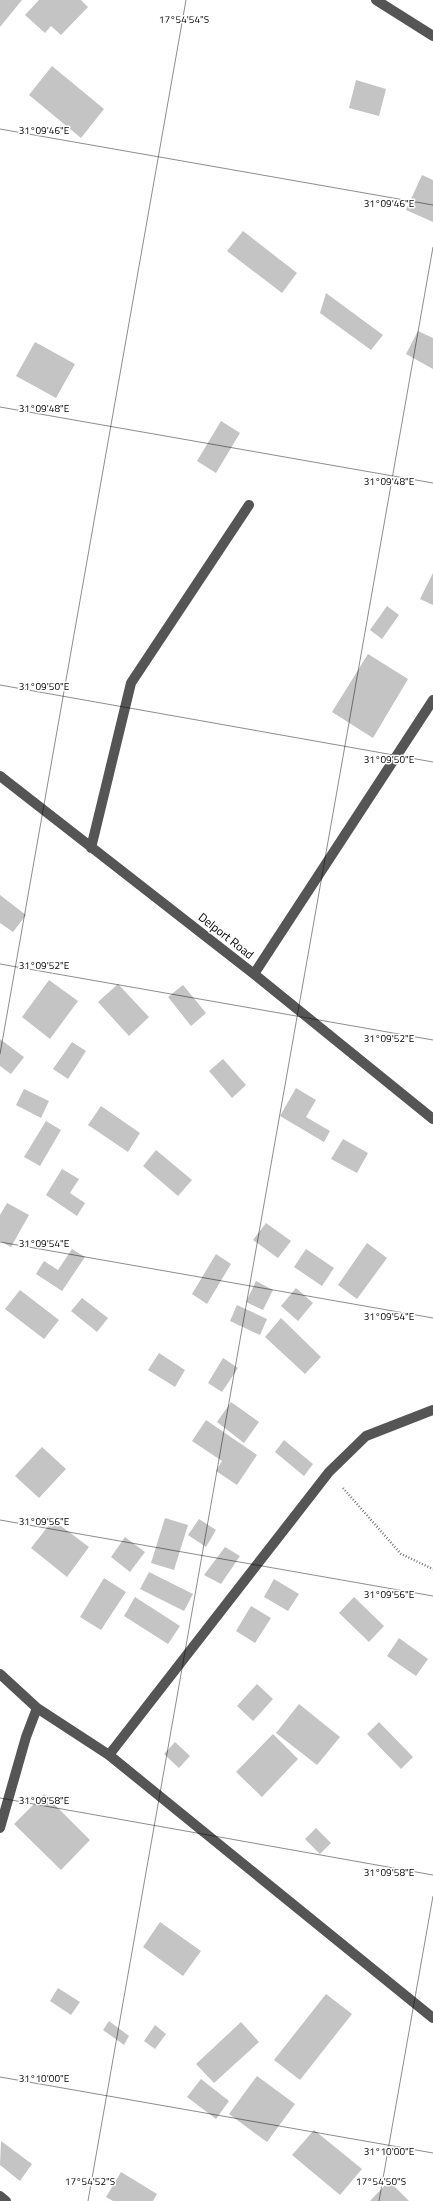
<svg xmlns="http://www.w3.org/2000/svg" width="433" height="2201" font-family="'Titillium Web',sans-serif">
<style>
.building{fill:#c4c4c4}
.lines{fill:none;stroke-linecap:round;stroke-linejoin:round}
.path{stroke:#777;stroke-width:2.5;stroke-dasharray:1 2;stroke-linecap:butt}
.minor{stroke:#555;stroke-width:10}
.ticks{fill:none;stroke:#000;stroke-width:1;stroke-opacity:0.45}
.labels{text-anchor:middle;stroke-width:3;stroke-linejoin:round;paint-order:stroke}
.street-label{font-size:12px;fill:#000;stroke:#fff}
.ticks-label{font-size:10px;text-anchor:middle;fill:#000;stroke:#fff;stroke-width:3;stroke-linejoin:round;paint-order:stroke}
</style>
<rect width="100%" height="100%" fill="#fff"/>
<path class="building" d="M0 0H22L0 27Z
M39 0H81L88 7 61 35 51 26 45 33 25 15Z
M52 66 104 109 81 138 29 95Z
M356 80 386 89 379 116 349 108Z
M422 175 433 180V222L406 210Z
M243 231 297 273 282 293 227 251Z
M326 293 383 335 371 350 320 313Z
M418 331 433 338V369L406 354Z
M35 342 75 364 56 398 16 376Z
M221 421 240 433 216 473 197 461Z
M433 573V605L420 599Z
M387 606 399 615 382 639 370 630Z
M368 654 408 679 373 738 332 712Z
M0 895 26 915 13 932 0 923Z
M49 980 78 1001 50 1039 22 1017Z
M118 984 149 1017 129 1036 98 1002Z
M183 985 206 1013 191 1026 168 997Z
M0 1039 24 1057 11 1074 0 1066Z
M72 1042 86 1051 68 1079 53 1069Z
M223 1059 246 1085 232 1098 209 1071Z
M296 1088 316 1100 306 1117 330 1131 324 1142 280 1116Z
M24 1089 49 1101 41 1118 16 1105Z
M101 1106 140 1133 128 1152 88 1125Z
M46 1121 61 1130 40 1166 24 1157Z
M343 1139 368 1153 357 1173 331 1159Z
M156 1150 192 1180 178 1196 143 1166Z
M62 1169 79 1179 70 1193 85 1203 77 1216 46 1195Z
M7 1203 29 1215 11 1247 0 1241V1215Z
M266 1223 291 1241 278 1258 253 1240Z
M367 1243 387 1258 357 1299 338 1285Z
M72 1249 85 1257 62 1291 36 1274 44 1261 58 1270Z
M306 1249 334 1268 322 1286 294 1267Z
M216 1254 231 1264 207 1304 192 1294Z
M256 1281 273 1290 263 1310 246 1302Z
M296 1288 313 1303 298 1321 281 1306Z
M20 1290 59 1320 44 1339 5 1309Z
M82 1298 108 1318 97 1332 71 1311Z
M237 1305 267 1319 260 1335 230 1321Z
M281 1318 321 1357 305 1374 265 1337Z
M159 1353 185 1370 175 1387 148 1370Z
M223 1358 238 1368 222 1392 208 1383Z
M231 1402 259 1422 244 1443 217 1422Z
M206 1420 257 1455 237 1485 216 1471 222 1461 192 1441Z
M284 1440 313 1464 304 1476 275 1452Z
M42 1447 66 1469 39 1498 15 1476Z
M165 1518 188 1525 174 1570 151 1563Z
M199 1519 216 1530 206 1547 188 1535Z
M53 1520 89 1547 67 1577 31 1548Z
M125 1537 145 1552 130 1572 111 1557Z
M225 1547 240 1556 221 1584 204 1575Z
M149 1572 193 1594 184 1611 140 1589Z
M104 1578 126 1592 101 1630 80 1617Z
M274 1579 299 1594 288 1611 264 1597Z
M135 1597 180 1626 168 1644 124 1616Z
M354 1597 384 1626 369 1642 339 1613Z
M251 1606 271 1618 255 1643 236 1631Z
M399 1638 428 1659 416 1676 387 1656Z
M257 1684 273 1699 253 1721 237 1706Z
M299 1704 340 1737 317 1765 276 1733Z
M379 1722 413 1757 401 1769 367 1734Z
M273 1734 298 1759 262 1797 236 1772Z
M175 1742 190 1756 179 1768 164 1754Z
M44 1794 90 1840 61 1870 14 1824Z
M316 1828 331 1843 320 1854 305 1839Z
M160 1922 201 1951 183 1976 143 1947Z
M58 1988 80 2002 71 2015 50 2001Z
M326 1994 352 2014 300 2080 274 2060Z
M109 2021 129 2036 124 2045 103 2030Z
M241 2022 259 2042 214 2083 196 2064Z
M155 2025 166 2034 155 2049 144 2041Z
M257 2076 295 2104 267 2142 229 2114Z
M201 2079 229 2101 216 2119 187 2097Z
M314 2130 362 2169 340 2195 292 2155Z
M1 2141 32 2164 20 2181 0 2165Z
M121 2172 157 2194 153 2201H113L106 2197Z
M389 2181 409 2201H370Z"/>
<g class="lines">
<path class="path" d="M343 1488 401 1554 433 1569"/>
<path class="minor" d="M376 0 433 36
M0 776 254 974 433 1119
M91 848 131 683 249 505
M254 974 433 700
M0 1674 37 1708 109 1755 433 2018
M109 1755 329 1472 366 1436 433 1410
M0 1828 26 1737 37 1708
M0 2196 6 2201"/>
</g>
<path class="ticks" d="M0 129 433 205M0 407 433 483M0 685 433 762M0 964 433 1040M0 1054 186 0M0 1242 433 1318M0 1520 433 1596M0 1798 433 1875M0 2077 433 2153M88 2201 433 247M379 2201 433 1896"/>
<g class="labels">
<g class="street-label">
<text transform="translate(226 936) rotate(38)" y="4">Delport Road</text>
</g>
</g>
<g class="ticks-label">
<text x="184" y="23">17°54'54"S</text>
<text x="44" y="134">31°09'46"E</text>
<text x="389" y="207">31°09'46"E</text>
<text x="44" y="412">31°09'48"E</text>
<text x="389" y="485">31°09'48"E</text>
<text x="44" y="690">31°09'50"E</text>
<text x="389" y="763">31°09'50"E</text>
<text x="44" y="969">31°09'52"E</text>
<text x="389" y="1042">31°09'52"E</text>
<text x="44" y="1247">31°09'54"E</text>
<text x="389" y="1320">31°09'54"E</text>
<text x="44" y="1525">31°09'56"E</text>
<text x="389" y="1598">31°09'56"E</text>
<text x="44" y="1804">31°09'58"E</text>
<text x="389" y="1876">31°09'58"E</text>
<text x="44" y="2082">31°10'00"E</text>
<text x="389" y="2155">31°10'00"E</text>
<text x="90" y="2185">17°54'52"S</text>
<text x="381" y="2185">17°54'50"S</text>
</g>
</svg>
